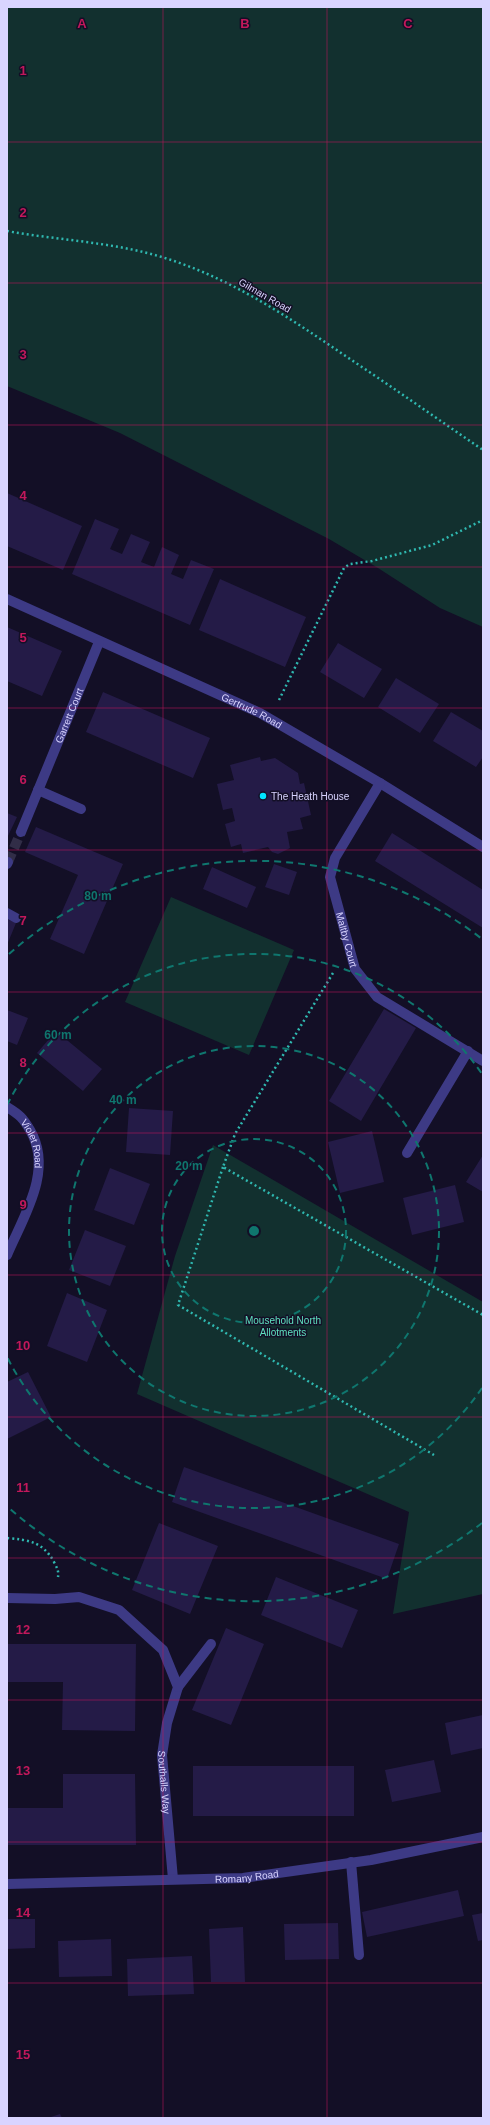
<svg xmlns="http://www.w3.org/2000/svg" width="490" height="2125" font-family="Arial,sans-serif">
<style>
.green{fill:#12302f}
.building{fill:#241b47}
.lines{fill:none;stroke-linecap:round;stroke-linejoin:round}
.minor-tunnel{stroke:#312d47;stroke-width:10;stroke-dasharray:10 5;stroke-linecap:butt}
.path{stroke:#2fb8b0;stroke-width:2.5;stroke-dasharray:2 3;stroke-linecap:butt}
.minor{stroke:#3d3a85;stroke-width:10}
.grid{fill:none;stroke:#c2185b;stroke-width:1;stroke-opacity:0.55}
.ring{fill:none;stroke:#0f766e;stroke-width:2;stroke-dasharray:7 5}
.poi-dot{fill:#00e5ff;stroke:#130f26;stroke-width:1.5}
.labels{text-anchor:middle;stroke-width:3;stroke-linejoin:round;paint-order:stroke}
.street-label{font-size:10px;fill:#d9d4ff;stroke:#130f26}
.poi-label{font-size:10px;fill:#d9d4ff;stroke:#130f26;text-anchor:start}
.park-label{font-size:10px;fill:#5fe0c0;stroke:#130f26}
.grid-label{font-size:13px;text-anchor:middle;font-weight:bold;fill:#c2185b;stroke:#130f26;stroke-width:3;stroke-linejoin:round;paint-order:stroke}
.centre{fill:#0f766e;stroke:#130f26;stroke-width:2}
.ring-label{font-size:12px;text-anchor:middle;font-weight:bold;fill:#0f766e;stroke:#130f26;stroke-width:3;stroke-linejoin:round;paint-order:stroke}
</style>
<rect width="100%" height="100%" fill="#130f26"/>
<path class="green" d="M7 7H483V627L440 608 378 568 329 539 120 433 7 386Z
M171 897 294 950 249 1055 125 1002Z
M213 1145 483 1302V1594L393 1614 409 1512 137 1394 175 1256Z"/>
<path class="building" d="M7 493 82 526 63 570 7 546Z
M95 519 119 529 110 549 122 554 131 534 150 542 141 562 154 567 162 547 179 555 171 574 183 579 191 560 214 569 190 625 72 574Z
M220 579 306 617 285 667 199 630Z
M7 627 62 651 42 696 7 681Z
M338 643 382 669 364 698 320 672Z
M396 678 439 704 420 733 378 707Z
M103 692 210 738 193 778 86 732Z
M451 712 483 731V757L476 767 433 741Z
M260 757 261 761 275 758 298 773 300 784 304 783 311 815 300 818 303 829 287 832 290 848 278 854 272 852 268 847 243 853 241 844 231 847 225 824 235 821 232 808 223 810 217 784 234 780 230 765Z
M7 813 17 817 7 838Z
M36 827 123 864 84 954 50 939 78 875 25 852Z
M392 833 483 890V928L375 861Z
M274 864 297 872 289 895 265 887Z
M212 867 256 887 247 908 203 889Z
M7 919 16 923 7 945Z
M384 1009 416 1028 361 1121 329 1101Z
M7 1010 28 1018 17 1045 7 1041Z
M56 1031 102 1069 83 1091 37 1053Z
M129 1108 173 1111 170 1155 126 1152Z
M372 1131 384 1182 340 1193 328 1142Z
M483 1155V1192L466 1182Z
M110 1168 150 1184 134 1225 94 1210Z
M455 1185 464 1222 412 1235 403 1198Z
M85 1230 126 1246 110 1286 69 1270Z
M67 1293 107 1310 87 1362 47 1346Z
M28 1372 51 1417 7 1439V1382Z
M184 1467 399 1544 387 1579 172 1502Z
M159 1523 218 1546 190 1614 132 1590Z
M276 1577 358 1610 342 1648 261 1615Z
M226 1628 264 1644 231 1725 192 1710Z
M7 1644H136L135 1731 62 1730 63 1682H7Z
M483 1715V1748L451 1755 445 1723Z
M434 1760 441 1792 392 1802 385 1770Z
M193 1766H354V1816H193Z
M63 1774H135L136 1845H7V1808H63Z
M458 1890 464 1916 367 1937 362 1912Z
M483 1913V1940L478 1941 472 1915Z
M7 1919H35V1948L7 1949Z
M338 1923 339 1959 285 1960 284 1924Z
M243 1927 245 1982H211L209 1929Z
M111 1939 112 1976 59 1977 58 1941Z
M192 1956 194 1994 128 1996 127 1959Z
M60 2114 62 2118H48Z"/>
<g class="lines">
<path class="minor-tunnel" d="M8 862 21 832"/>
<path class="path" d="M7 231C62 241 120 242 174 261 239 283 294 321 350 359 395 389 439 420 483 450
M279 700 344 568 350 564 372 561 432 545 483 520
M333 973 235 1134 223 1167 483 1315
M223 1167 178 1305 434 1455
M7 1538C29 1540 43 1542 54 1562 57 1568 59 1571 58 1577"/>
<g class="minor">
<path id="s1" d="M7 599 260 713 380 783 483 847"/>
<path id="s2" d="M380 783 335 858 330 877 355 969 377 997 483 1061"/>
<path d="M38 790 81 809"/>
<path id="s3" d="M21 832 99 642"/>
<path d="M7 864 8 862"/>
<path d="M7 913 16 918"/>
<path id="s4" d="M7 1107C20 1115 23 1118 30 1130 54 1171 23 1217 7 1255"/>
<path d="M407 1153 468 1051"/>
<path id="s5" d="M7 1598 55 1599 79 1597 119 1610 163 1650 178 1687 167 1723 162 1755 173 1879"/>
<path d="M178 1687 211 1644"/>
<path d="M351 1862 359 1955"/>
<path id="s6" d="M7 1884 243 1878 371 1860 483 1837"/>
</g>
</g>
<path class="grid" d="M163 7V2118M327 7V2118M7 142H483M7 283H483M7 425H483M7 567H483M7 708H483M7 850H483M7 992H483M7 1133H483M7 1275H483M7 1417H483M7 1558H483M7 1700H483M7 1842H483M7 1983H483"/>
<g class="ring">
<circle cx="254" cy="1231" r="92"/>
<circle cx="254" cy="1231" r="185"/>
<path d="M482 1388A277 277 0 0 1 7 1357M7 1105A277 277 0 0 1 482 1074"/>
<path d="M482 1523A370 370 0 0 1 9 1508M9 954A370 370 0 0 1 482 939"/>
</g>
<circle class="poi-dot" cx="263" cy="796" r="4"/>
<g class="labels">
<g class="street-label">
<text transform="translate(265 295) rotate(30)" y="4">Gilman Road</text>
<text dy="4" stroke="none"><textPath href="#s1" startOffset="269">Gertrude Road</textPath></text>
<text dy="4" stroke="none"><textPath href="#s3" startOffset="126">Garrett Court</textPath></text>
<text dy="4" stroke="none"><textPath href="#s2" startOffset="172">Maltby Court</textPath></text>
<text dy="4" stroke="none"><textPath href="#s4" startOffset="47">Violet Road</textPath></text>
<text dy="4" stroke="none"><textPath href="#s5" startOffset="311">Southalls Way</textPath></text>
<text dy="4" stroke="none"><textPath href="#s6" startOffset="240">Romany Road</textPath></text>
</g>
<g class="poi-label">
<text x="271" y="800">The Heath House</text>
</g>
<g class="park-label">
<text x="283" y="1324">Mousehold North<tspan x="283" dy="12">Allotments</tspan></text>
</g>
</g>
<g class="grid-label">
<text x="82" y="28">A</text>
<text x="245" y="28">B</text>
<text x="408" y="28">C</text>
<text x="23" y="75">1</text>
<text x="23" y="217">2</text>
<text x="23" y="359">3</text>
<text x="23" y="500">4</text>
<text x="23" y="642">5</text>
<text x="23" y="784">6</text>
<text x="23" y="925">7</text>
<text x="23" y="1067">8</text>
<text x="23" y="1209">9</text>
<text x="23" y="1350">10</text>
<text x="23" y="1492">11</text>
<text x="23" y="1634">12</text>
<text x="23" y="1775">13</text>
<text x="23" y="1917">14</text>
<text x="23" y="2059">15</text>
</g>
<circle cx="254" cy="1231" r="6" class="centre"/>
<g class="ring-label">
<text x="98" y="900">80 m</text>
<text x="58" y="1039">60 m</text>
<text x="123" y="1104">40 m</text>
<text x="189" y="1170">20 m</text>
</g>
<rect width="490" height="2125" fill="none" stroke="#d9d4ff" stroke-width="16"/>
</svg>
